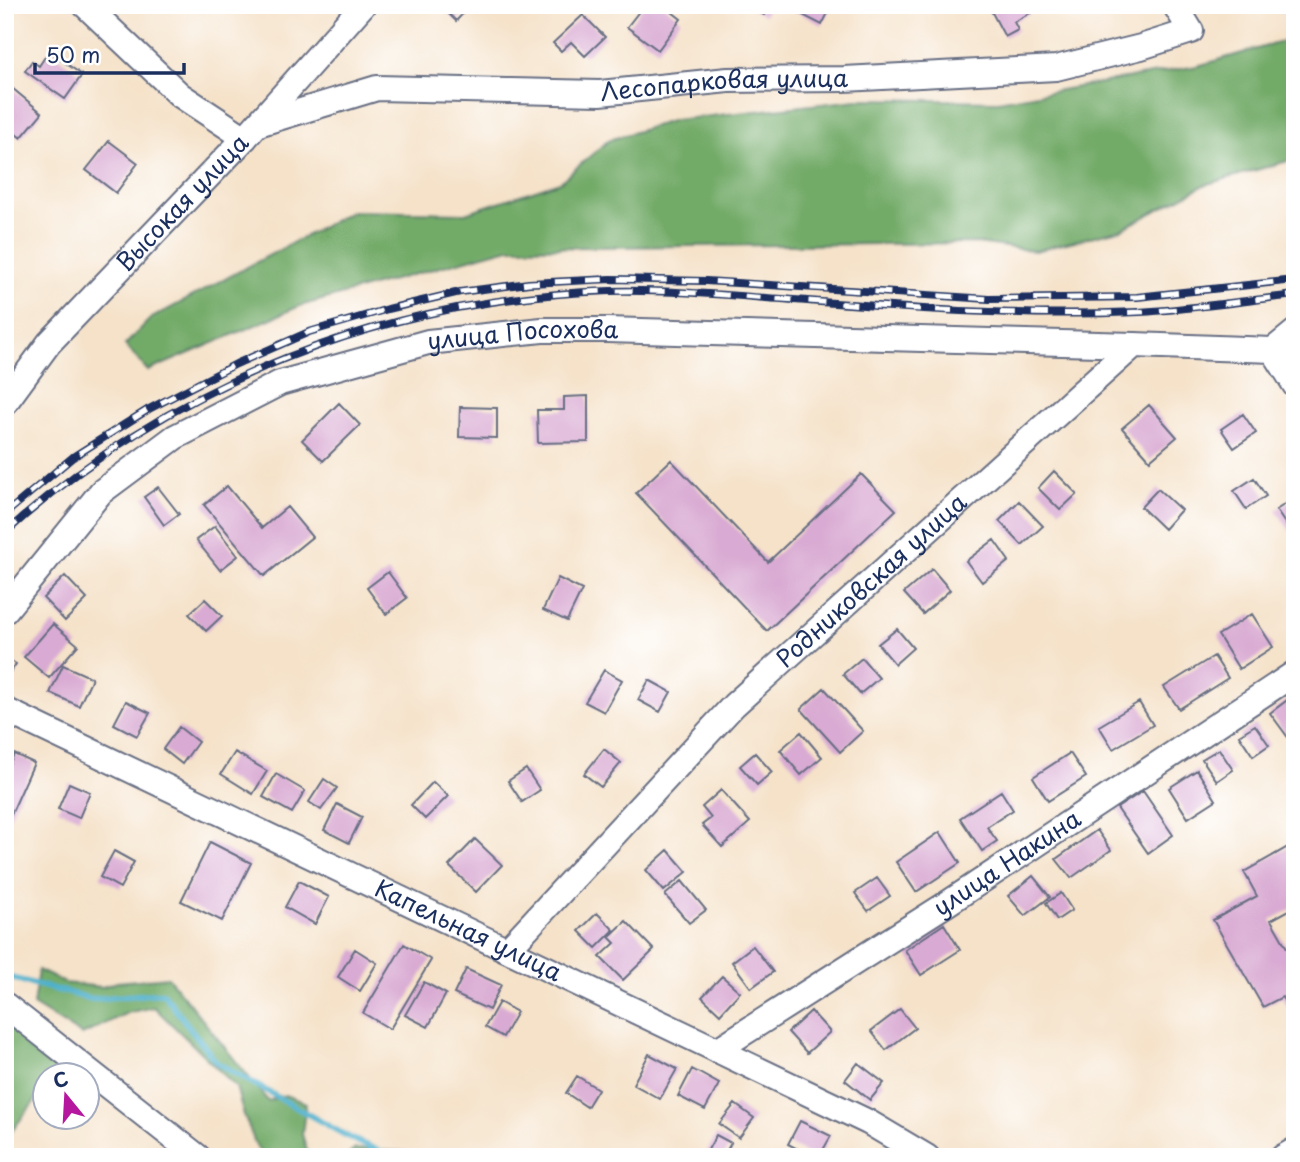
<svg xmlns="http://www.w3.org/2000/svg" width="1300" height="1162" font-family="'Playpen Sans',sans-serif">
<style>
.forest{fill:#72aa68;stroke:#466c63;stroke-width:2}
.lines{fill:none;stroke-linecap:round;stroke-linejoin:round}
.stream{stroke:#4db0cc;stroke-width:6}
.building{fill:#d9aad3}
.minor-casing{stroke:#676e83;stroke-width:28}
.minor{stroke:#fff;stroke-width:24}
.rail-casing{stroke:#1b2f5e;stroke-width:8}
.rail{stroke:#fff;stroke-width:5;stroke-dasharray:16;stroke-linecap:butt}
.labels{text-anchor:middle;stroke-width:5;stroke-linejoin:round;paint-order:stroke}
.street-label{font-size:24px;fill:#1b2f5e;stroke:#fff}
</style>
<rect width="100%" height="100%" fill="#fff"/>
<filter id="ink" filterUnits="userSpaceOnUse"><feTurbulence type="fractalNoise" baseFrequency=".0143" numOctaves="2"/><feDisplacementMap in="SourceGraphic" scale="14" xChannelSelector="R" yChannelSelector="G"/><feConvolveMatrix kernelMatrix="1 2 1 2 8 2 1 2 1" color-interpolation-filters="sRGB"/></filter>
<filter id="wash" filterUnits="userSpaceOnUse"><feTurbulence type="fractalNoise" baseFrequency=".00686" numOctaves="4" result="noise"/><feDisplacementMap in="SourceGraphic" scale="28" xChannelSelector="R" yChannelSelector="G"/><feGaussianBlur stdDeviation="1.57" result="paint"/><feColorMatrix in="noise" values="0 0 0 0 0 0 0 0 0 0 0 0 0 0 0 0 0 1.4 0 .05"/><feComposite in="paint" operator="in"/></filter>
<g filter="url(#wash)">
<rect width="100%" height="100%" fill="#f5e2c9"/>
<path class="forest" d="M1295 38V159L1204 185 1122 229 1035 251 977 243 509 248 300 306 148 371 125 345 150 319 352 211 465 213 560 182 609 140 674 120 866 99 998 101 1197 66Z
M38 970 65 983 102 987 117 982 168 977 268 1101 285 1095 306 1103 302 1134 309 1157H265L257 1148 244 1115 236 1087 154 1007 127 1013 82 1035 33 1005Z
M5 1025 73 1074H46L45 1088 5 1140Z
M355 1149 405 1152 417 1157H365L357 1153 354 1157H346Z"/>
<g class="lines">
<path class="stream" d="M5 973 11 978 92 999 163 993 217 1063 352 1139 392 1157"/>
</g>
<g id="blocks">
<path class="building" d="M440 5H471L456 21Z
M644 5H663L681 19 658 50 627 27Z
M744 5H770L764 15Z
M798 5H832L822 25 795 11Z
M988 5H1040L1041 7 1014 22 1018 30 1005 37Z
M583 15 605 37 585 56 571 42 561 51 553 43Z
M49 51 82 75 65 99 25 71 32 61 39 66Z
M12 88 42 113 21 138 12 131 7 138 5 137V96Z
M109 141 138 163 116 193 86 170Z
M588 396V442L538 443 537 410H564V397Z
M339 403 360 425 323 461 302 440Z
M1149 405 1177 437 1150 460 1122 428Z
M460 407 497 408V438L459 437Z
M1243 414 1256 433 1234 448 1221 429Z
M671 460 768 562 861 474 896 510 767 631 636 493Z
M1054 471 1077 494 1060 510 1038 488Z
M1254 478 1266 496 1246 509 1234 491Z
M227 486 262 528 287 507 312 537 264 576 204 505Z
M158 487 179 514 164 525 144 497Z
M1158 489 1181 510 1164 529 1141 507Z
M1295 498V538L1276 510Z
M1019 501 1043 526 1022 545 999 521Z
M215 526 238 556 220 570 196 540Z
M994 540 1009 561 982 582 966 561Z
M932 569 950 590 923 614 904 593Z
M388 572 407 598 386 614 367 588Z
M65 576 87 599 65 621 43 598Z
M558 578 582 590 567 621 543 610Z
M205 599 222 616 206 631 189 614Z
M1252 614 1273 647 1239 669 1218 635Z
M53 624 78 645 49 678 24 657Z
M897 629 913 648 895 664 878 644Z
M1214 656 1228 678 1179 709 1164 687Z
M5 657 16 664 5 680Z
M862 658 879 678 860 694 843 674Z
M63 665 92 678 79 706 50 693Z
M604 670 622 680 604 712 585 702Z
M649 680 671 692 660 712 638 700Z
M824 688 863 731 840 752 801 709Z
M1290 698 1295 705V747L1270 713Z
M126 701 150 713 137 736 114 724Z
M1139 702 1153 725 1113 749 1099 726Z
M1255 725 1269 745 1253 756 1239 735Z
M179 727 198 742 182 764 163 749Z
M801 732 822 757 801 775 780 750Z
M604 749 621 763 601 787 584 774Z
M1219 749 1233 770 1217 781 1202 759Z
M235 752 267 771 253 794 221 774Z
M755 753 772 772 757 785 740 766Z
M1070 753 1086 777 1048 801 1033 777Z
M14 754 34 763 9 819 5 817V772Z
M526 769 540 790 522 802 508 781Z
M1197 770 1216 800 1188 818 1169 788Z
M276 774 305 791 292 813 263 797Z
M324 779 337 788 321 810 309 802Z
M433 782 448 796 425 819 411 805Z
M69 783 90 792 79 818 58 809Z
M721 790 750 822 722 847 702 825 711 818 702 807Z
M1001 791 1013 810 987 827 997 841 982 851 960 818Z
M1143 791 1173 835 1148 853 1117 808Z
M337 804 362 817 349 843 324 830Z
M1097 830 1111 850 1071 878 1056 859Z
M940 832 960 863 916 892 896 862Z
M475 839 502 865 476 892 449 866Z
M210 842 251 863 222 921 181 901Z
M1295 843V907L1271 920 1295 962V1019L1282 997 1263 1007 1213 920 1257 896 1244 872Z
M668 850 687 872 664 891 646 870Z
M114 851 134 862 120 888 100 877Z
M1033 876 1050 897 1025 916 1008 896Z
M877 878 890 896 868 911 855 893Z
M299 881 329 897 315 924 285 907Z
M682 881 706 910 689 923 665 895Z
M1061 893 1072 910 1057 920 1046 903Z
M597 913 614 930 596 948 579 931Z
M626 921 654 950 623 980 600 957 615 943 609 937Z
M944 924 960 950 921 975 905 950Z
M404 944 431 960 390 1029 363 1013Z
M753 946 773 972 751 988 732 962Z
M355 949 377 963 360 991 338 977Z
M466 969 501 985 489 1010 454 994Z
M722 976 740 992 720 1014 702 997Z
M424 982 446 994 428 1027 405 1015Z
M499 1002 517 1012 503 1037 485 1027Z
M900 1009 915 1028 886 1050 871 1031Z
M811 1011 830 1032 807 1053 788 1032Z
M649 1054 677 1069 660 1099 633 1084Z
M858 1063 884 1083 870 1100 845 1080Z
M692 1069 719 1084 705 1110 678 1096Z
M577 1076 598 1089 587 1107 566 1093Z
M735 1104 754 1118 739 1138 719 1124Z
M800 1121 831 1136 819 1157H813L788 1144Z
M716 1135 731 1143 723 1157H704Z"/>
</g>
</g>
<g filter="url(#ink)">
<use href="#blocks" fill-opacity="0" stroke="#676e83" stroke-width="2"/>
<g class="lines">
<defs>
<g id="minor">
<path d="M85 5 180 95 245 138"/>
<path id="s1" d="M258 124 377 88 600 93 728 80 844 79 1056 68 1141 47 1191 31 1175 5"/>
<path d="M1273 350 1295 385"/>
<path id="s2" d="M5 403 49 343 245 138 363 5"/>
<path id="s3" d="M5 611 101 492 175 437 280 383 428 342 542 330H607L1134 345"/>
<path id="s4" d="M5 710 868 1122 927 1157"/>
<path id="s5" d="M508 949 734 705 1134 345 1273 350 1295 332"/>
<path d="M5 1005 198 1157"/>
<path id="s6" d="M717 1050 948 903 1295 673"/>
<path d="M1283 1157 1295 1150"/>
</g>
</defs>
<use href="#minor" class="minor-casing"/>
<use href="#minor" class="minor"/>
<defs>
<path id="rail" d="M5 514 73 457 149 409 236 364 309 332 388 309 460 292 529 283 611 279 706 281 989 299 1137 297 1295 280
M5 533C172 382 385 298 610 291 662 290 715 294 766 298 841 303 915 310 990 312 1039 314 1090 314 1139 312 1191 309 1243 301 1295 295"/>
</defs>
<use href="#rail" class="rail-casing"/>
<use href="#rail" class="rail"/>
</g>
</g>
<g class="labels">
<g class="street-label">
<text dy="8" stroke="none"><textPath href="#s1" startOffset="472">Лесопарковая улица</textPath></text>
<text dy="8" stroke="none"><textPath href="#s2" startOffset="268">Высокая улица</textPath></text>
<text dy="8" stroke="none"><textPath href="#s3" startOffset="612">улица Посохова</textPath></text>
<text dy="8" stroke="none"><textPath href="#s5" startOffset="518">Родниковская улица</textPath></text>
<text dy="8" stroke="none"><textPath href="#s6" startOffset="345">улица Накина</textPath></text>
<text dy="8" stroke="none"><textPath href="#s4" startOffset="513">Капельная улица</textPath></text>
</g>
</g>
<rect width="1300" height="1162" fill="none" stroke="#fff" stroke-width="28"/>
<g transform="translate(66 1096) rotate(342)"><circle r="33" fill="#ffffff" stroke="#a4acbf" stroke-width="2"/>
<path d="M0-5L12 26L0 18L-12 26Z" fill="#b5179e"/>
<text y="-10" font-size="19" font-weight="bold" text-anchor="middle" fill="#1b2f5e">С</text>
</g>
<path d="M35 63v10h149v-10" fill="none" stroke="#1b2f5e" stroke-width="3.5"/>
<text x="46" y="63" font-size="21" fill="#1b2f5e" stroke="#ffffff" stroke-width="5" paint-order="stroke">50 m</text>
</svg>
